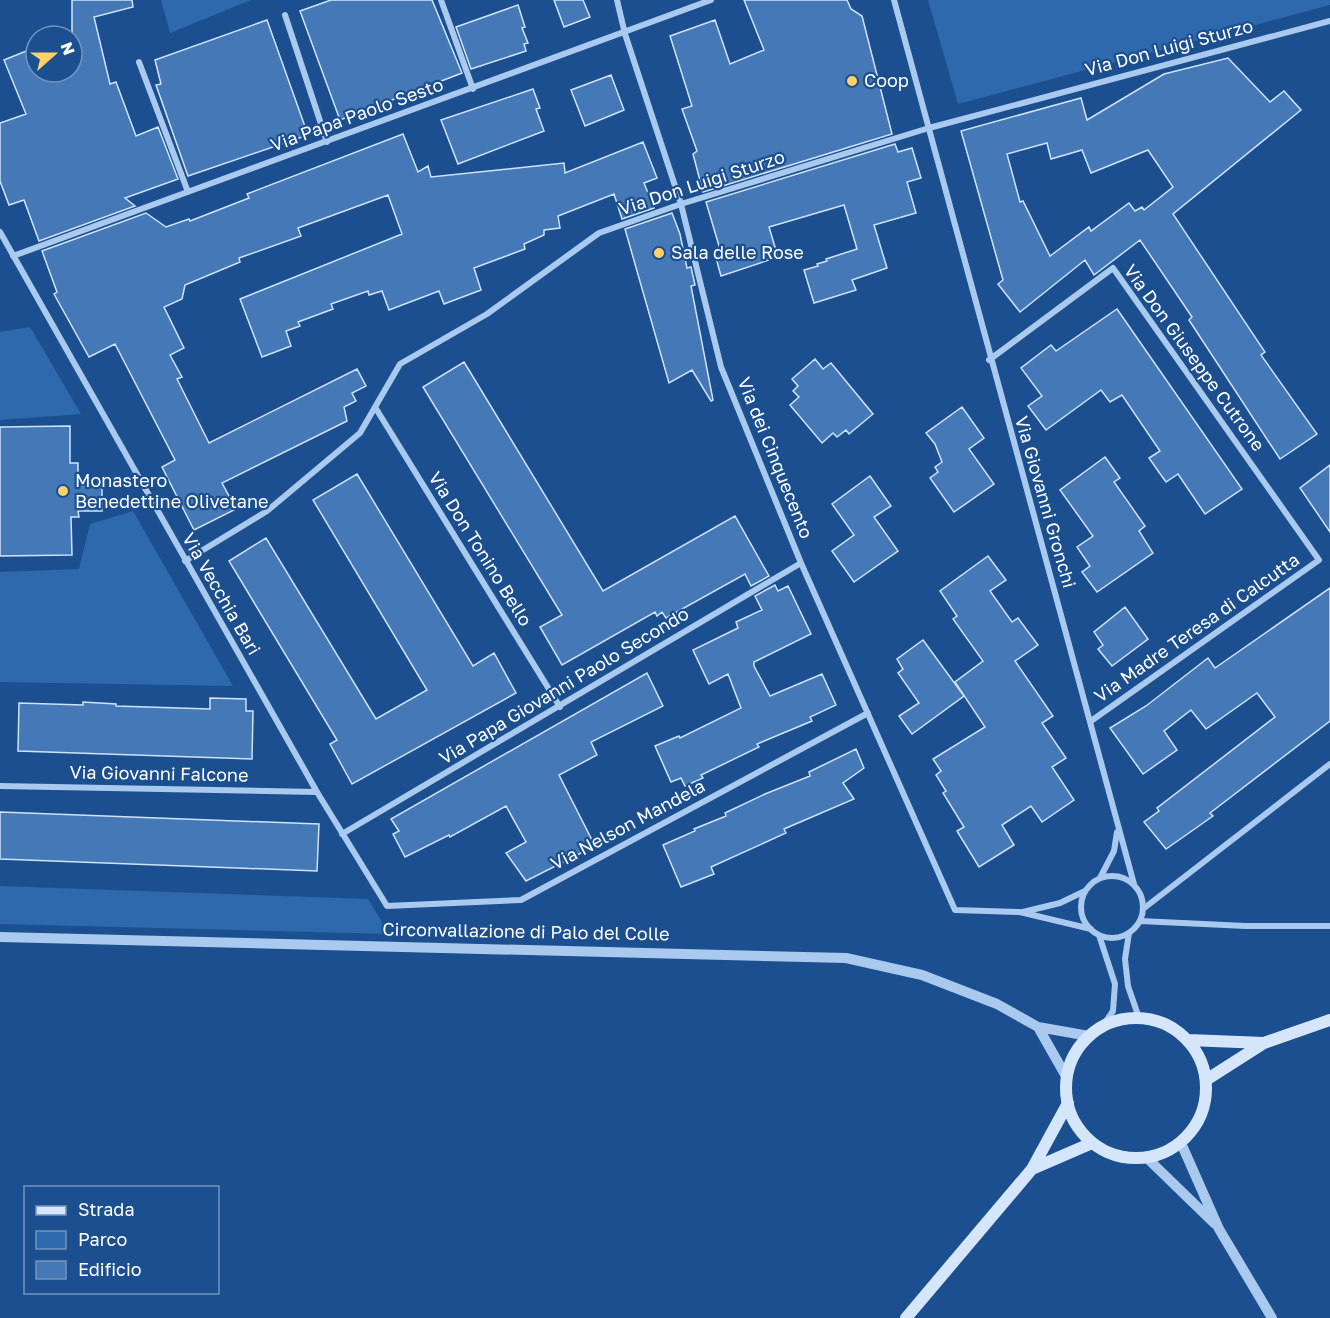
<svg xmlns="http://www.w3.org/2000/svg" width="1330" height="1318" font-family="'Golos Text',sans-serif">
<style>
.green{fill:#2e69ad}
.building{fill:#4478b7;stroke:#cfe3fa;stroke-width:1.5;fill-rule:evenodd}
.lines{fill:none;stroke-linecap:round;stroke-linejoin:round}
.minor{stroke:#a9c9ee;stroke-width:6}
.tertiary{stroke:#a9c9ee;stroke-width:10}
.secondary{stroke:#d6e6fa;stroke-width:12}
.poi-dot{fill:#ffd166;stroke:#1b4f8f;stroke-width:2}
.labels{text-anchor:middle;stroke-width:4.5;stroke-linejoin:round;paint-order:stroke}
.street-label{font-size:18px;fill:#fff;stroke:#1b4f8f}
.poi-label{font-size:18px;fill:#fff;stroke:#1b4f8f;text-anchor:start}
</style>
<rect width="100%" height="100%" fill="#1b4f8f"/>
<path class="green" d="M161 0H251L170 33Z
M928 0H1330V5L958 104Z
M30 327 81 414 0 420V332Z
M133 511 233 686 0 682V572L79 569 90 524Z
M0 886 368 899 389 934 0 924Z"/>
<path class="building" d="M72 0H132L133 7 94 17 110 84 116 82 136 136 158 127 178 179 125 198 135 206 39 241 24 200 9 205 0 181V123L26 114 4 60 36 47V72H72Z
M331 0H432L462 73 340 120 300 11Z
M554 0H583L590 17 564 27Z
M744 0H847L851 9 862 16 892 134 703 192 693 154 697 151 682 109 692 106 670 36 715 20 730 64 764 50Z
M518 5 525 27 522 28 528 43 524 44 526 51 471 69 456 27Z
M267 20 308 135 188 176 156 85 161 84 155 60Z
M1228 58 1270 102 1284 91 1301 110 1173 214 1265 352 1261 355 1317 434 1280 459 1189 320 1192 317 1140 240 1094 275 1085 260 1020 312 998 284 1003 280 961 131 1081 98 1087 120 1164 74ZM1047 143 1051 159 1082 150 1091 173 1148 150 1173 187 1144 210 1142 207 1135 211 1129 203 1091 231 1089 227 1050 256 1023 201 1020 202 1007 154Z
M611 75 624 110 585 126 571 90Z
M533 89 540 108 536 109 544 131 458 164 441 120Z
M403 134 418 172 428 166 431 177 564 163 565 173 643 142 657 178 644 183 654 208 622 219 614 194 558 216 560 228 544 230V235L524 244 525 249 474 268 481 290 444 304 439 291 389 310 382 291 369 295 368 291 331 304 333 309 298 322 300 326 286 331 291 346 262 357 240 299 402 234 388 195 298 228 301 236 239 258 240 262 185 285 182 299 164 307 184 348 170 355 182 377 177 379 209 443 357 369 366 386 352 393 356 401 344 407 347 421 222 483 236 509 194 530 162 467 175 460 115 344 89 357 54 294 57 292 42 251 146 213 166 227 189 219 190 221 249 198 247 194Z
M895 144 898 152 912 148 921 178 907 182 916 213 874 225 887 268 852 280 856 290 814 303 804 270 818 266 817 264 827 261 826 259 857 249 844 205 769 227 778 257 721 276 716 258 722 256 706 202Z
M672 213 680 234 687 268 691 267 695 285 691 286 713 400 711 401 692 370 669 383 625 229Z
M1117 309 1242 489 1205 514 1178 474 1166 482 1156 468 1149 458 1160 451 1122 395 1110 402 1101 390 1046 430 1028 406 1042 396 1021 368 1051 345 1056 351Z
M815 359 823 369 831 363 873 414 849 434 846 430 837 437 833 433 822 443 790 405 799 397 793 391 798 386 792 379Z
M464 362 603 591 735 516 769 576 751 586 745 574 666 618 662 612 657 616 655 612 562 665 540 627 562 615 423 387Z
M962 407 984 438 969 449 994 484 954 512 930 478 938 472 935 467 942 462 935 444 926 433Z
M70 426V463H78V486H102V511H78L79 517H71L72 555 0 556V427Z
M1105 457 1120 478 1114 482 1145 526 1139 531 1153 553 1097 592 1082 572 1090 566 1077 547 1093 536 1060 490Z
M1330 465V532L1300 488Z
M357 474 473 666 494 653 516 693 352 784 330 744 337 740 229 561 266 538 376 719 427 690 313 500Z
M870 476 891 506 874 517 898 551 854 582 832 551 854 535 832 504Z
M988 556 1006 580 990 591 1012 622 1018 618 1038 645 1015 661 1053 716 1042 723 1066 758 1052 767 1074 800 1042 822 1031 806 1002 825 1014 845 979 867 957 831 964 827 943 793 946 791 936 775 941 771 933 759 985 727 955 682 983 661 953 619 957 616 940 591Z
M775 585 778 591 788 586 811 634 754 662V666L770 696 822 674 836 705 810 717 812 721 757 744 759 747 701 775 703 778 685 786 681 778 671 782 655 746 679 736 680 738 741 708 728 674 709 684 693 650 738 628 736 622 762 610 755 596Z
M1330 588V721L1210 813 1213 816 1166 849 1144 822 1159 811 1157 808 1275 717 1257 693 1206 729 1191 710 1164 731 1177 750 1143 774 1110 728 1146 706 1208 658 1215 668Z
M1125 607 1148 639 1112 666 1098 649 1103 645 1094 632Z
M923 640 964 696 912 734 899 716 919 703 898 673 903 669 897 659Z
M647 673 663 706 591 742 597 755 559 775 595 846 526 881 506 853 526 842 506 806 450 837 449 835 405 857 393 834 399 831 391 819Z
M210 698 246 699V711H253L252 759 18 751 19 703 83 705V702L116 704V706L210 709Z
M856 749 864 768 843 783 854 799 784 829 786 833 711 867 714 874 681 887 663 845 695 831 694 829 726 816 725 813 765 794 810 776 809 772Z
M0 812 319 824 317 871 0 859Z"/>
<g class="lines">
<path class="minor" d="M441 0 473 89
M617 0 625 34 681 204 721 367 801 563 955 910 1020 912 1091 929
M894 0 1134 884
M285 15 327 142
M139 62 188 192
M0 232 317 792 387 906 521 900 868 713
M13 256 711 0
M989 360 1113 268 1319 560 1091 721
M375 407 560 707
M185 561 267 511 360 433 400 364 487 314 599 233 681 204 929 128 1330 21
M0 786 317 792
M342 834 801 563
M1081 907a31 31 0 1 1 62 0a31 31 0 1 1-62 0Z
M1100 878 1114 851 1117 832
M1143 909 1330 764
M1023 912 1060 903 1085 891
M1140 921 1246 926H1330
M1129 933 1125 959 1128 986 1139 1018
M1099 935 1115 984 1113 1011 1102 1027"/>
<path class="tertiary" d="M0 937 846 958 922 975 997 1004 1038 1027 1089 1036
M1038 1027 1067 1078
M1181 1143 1219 1229 1272 1318
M1147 1158 1215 1224"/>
<path class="secondary" d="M1066 1088a70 70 0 1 1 140 0a70 70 0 1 1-140 0Z
M1188 1040 1264 1043
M1206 1080 1264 1043 1330 1020
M1032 1169 1092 1143
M906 1318 1032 1169 1068 1103"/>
</g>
<g class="poi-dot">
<circle cx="852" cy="81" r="6"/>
<circle cx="659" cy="253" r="6"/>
<circle cx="63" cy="491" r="6"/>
</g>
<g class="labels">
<g class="street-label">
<text transform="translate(1169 48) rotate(-15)" y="6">Via Don Luigi Sturzo</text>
<text transform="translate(357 115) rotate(-20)" y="6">Via Papa Paolo Sesto</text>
<text transform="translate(702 183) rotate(-18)" y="6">Via Don Luigi Sturzo</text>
<text transform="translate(1194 358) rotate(54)" y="6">Via Don Giuseppe Cutrone</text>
<text transform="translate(775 458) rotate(68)" y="6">Via dei Cinquecento</text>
<text transform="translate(1045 502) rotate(74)" y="6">Via Giovanni Gronchi</text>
<text transform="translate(480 549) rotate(58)" y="6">Via Don Tonino Bello</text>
<text transform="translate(221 594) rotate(60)" y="6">Via Vecchia Bari</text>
<text transform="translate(1197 628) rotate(-35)" y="6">Via Madre Teresa di Calcutta</text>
<text transform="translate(564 686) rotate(-31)" y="6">Via Papa Giovanni Paolo Secondo</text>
<text transform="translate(159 774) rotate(1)" y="6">Via Giovanni Falcone</text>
<text transform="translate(628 825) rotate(-28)" y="6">Via Nelson Mandela</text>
<text transform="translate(526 932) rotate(1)" y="6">Circonvallazione di Palo del Colle</text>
</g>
<g class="poi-label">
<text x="864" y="87">Coop</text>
<text x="671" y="259">Sala delle Rose</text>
<text x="75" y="487">Monastero<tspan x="75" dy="21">Benedettine Olivetane</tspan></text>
</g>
</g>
<rect x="24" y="1186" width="195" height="108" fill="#1b4f8f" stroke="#7695bc" stroke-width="1.5"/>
<rect x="36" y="1206" width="30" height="9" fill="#d6e6fa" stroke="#7695bc" stroke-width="1.5"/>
<text x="78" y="1216" font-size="18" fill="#ffffff">Strada</text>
<rect x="36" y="1231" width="30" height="18" fill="#2e69ad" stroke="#7695bc" stroke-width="1.5"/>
<text x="78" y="1246" font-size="18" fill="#ffffff">Parco</text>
<rect x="36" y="1261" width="30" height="18" fill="#4478b7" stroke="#7695bc" stroke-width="1.5"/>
<text x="78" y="1276" font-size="18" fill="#ffffff">Edificio</text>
<g transform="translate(54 54) rotate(69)"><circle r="28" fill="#1b4f8f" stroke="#7695bc" stroke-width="1.5"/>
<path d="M0-4.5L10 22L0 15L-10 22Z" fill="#ffd166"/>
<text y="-9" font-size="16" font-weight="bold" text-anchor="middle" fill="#ffffff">N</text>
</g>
</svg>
